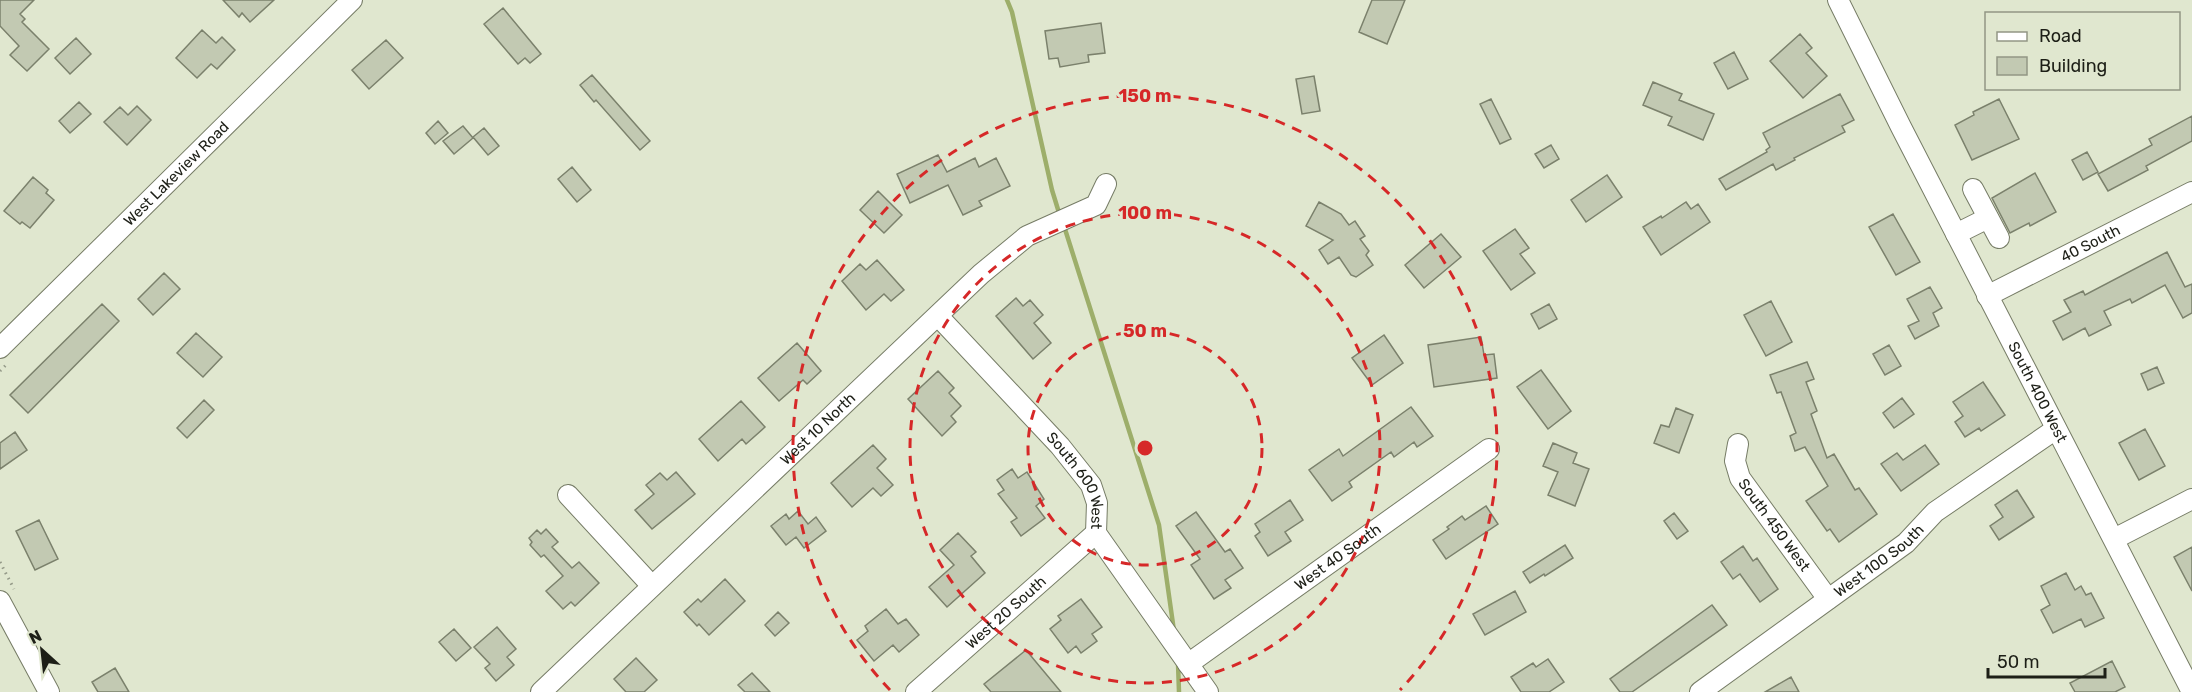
<svg xmlns="http://www.w3.org/2000/svg" width="2192" height="692" font-family="Rubik,sans-serif">
<style>
.lines{fill:none;stroke-linecap:round;stroke-linejoin:round}
.stream{stroke:#9dae6a;stroke-width:4.5}
.building{fill:#c2c9b2;stroke:#7b816c;stroke-width:1.5}
.minor-casing{stroke:#767c66;stroke-width:22}
.path{stroke:#949988;stroke-width:3;stroke-dasharray:1.5 4.5;stroke-linecap:butt}
.minor{stroke:#fff;stroke-width:20}
.ring{fill:none;stroke:#d62828;stroke-width:3;stroke-dasharray:10 8}
.labels{text-anchor:middle;stroke-width:6;stroke-linejoin:round;paint-order:stroke}
.street-label{font-size:15px;fill:#1d1f17;stroke:#e0e7cf}
.centre{fill:#d62828;stroke:#e0e7cf;stroke-width:3}
.ring-label{font-size:18px;text-anchor:middle;font-weight:bold;fill:#d62828;stroke:#e0e7cf;stroke-width:6;stroke-linejoin:round;paint-order:stroke}
</style>
<rect width="100%" height="100%" fill="#e0e7cf"/>
<g class="lines">
<path class="stream" d="M1007 0 1012 12 1052 190 1060 216
M1064 226 1159 525 1174 631
M1178 663 1179 692"/>
</g>
<path class="building" d="M0 0H34L20 14 25 19 22 22 49 49 27 71 10 55 19 46 0 26Z
M223 0H274L250 22 242 13 239 17Z
M1372 0H1405L1387 44 1359 32Z
M503 8 541 54 530 63 525 58 518 64 484 24Z
M1101 23 1105 53 1088 55 1089 62 1060 67 1058 58 1049 59 1045 31Z
M202 30 216 43 222 37 235 50 217 69 211 64 197 78 176 58Z
M1800 34 1812 48 1806 53 1827 76 1803 98 1770 61Z
M76 38 91 54 70 74 55 58Z
M386 40 403 58 369 89 352 70Z
M1734 52 1748 79 1728 89 1714 63Z
M592 75 650 141 640 150 596 100 594 102 580 85Z
M1314 76 1320 111 1302 114 1296 79Z
M1653 82 1682 94 1679 100 1714 114 1703 140 1668 125 1672 117 1643 105Z
M1840 94 1854 120 1842 126 1845 132 1794 158 1795 160 1776 170 1773 164 1726 190 1719 179 1767 152 1766 150 1770 147 1763 133Z
M1491 99 1511 139 1500 144 1480 104Z
M1999 99 2019 139 1972 160 1955 125 1974 115 1973 112Z
M79 102 91 114 70 133 59 121Z
M137 106 151 120 127 145 104 122 120 107 128 115Z
M2192 116V141L2146 166 2148 170 2108 191 2098 174 2152 145 2149 139Z
M438 121 448 133 435 144 426 133Z
M463 126 473 138 454 154 443 141Z
M484 128 499 146 488 155 473 137Z
M1551 145 1559 159 1544 168 1535 154Z
M2087 152 2098 172 2083 180 2072 160Z
M938 155 947 172 975 158 979 167 996 158 1010 186 979 201 982 206 963 215 948 185 910 203 897 174Z
M572 167 591 190 577 202 558 179Z
M2035 173 2056 212 2030 226 2029 223 2010 233 1992 198Z
M1607 175 1622 197 1586 222 1571 200Z
M33 177 48 190 46 193 54 200 30 228 22 222 20 224 4 211Z
M878 191 902 215 884 233 860 210Z
M1319 202 1341 214 1349 225 1355 221 1365 236 1360 239 1369 251 1366 255 1373 265 1356 277 1351 275 1339 257 1328 264 1319 250 1333 240 1306 226Z
M1686 202 1691 209 1698 204 1710 222 1661 255 1643 227 1661 216 1662 218Z
M1893 214 1920 262 1896 275 1869 227Z
M1515 229 1529 248 1520 254 1535 273 1511 290 1483 251Z
M1441 234 1461 257 1424 288 1405 265Z
M2167 252 2185 287 2192 284V313L2183 318 2165 285 2132 303 2130 299 2104 311 2111 325 2089 336 2085 328 2063 340 2053 321 2071 312 2064 300 2083 291 2085 295Z
M877 260 904 290 891 301 884 294 866 310 842 281 860 264 866 270Z
M164 273 180 289 153 315 138 299Z
M1930 287 1942 308 1933 313 1939 326 1915 339 1908 326 1919 321 1907 299Z
M1016 298 1023 306 1030 300 1043 315 1034 323 1051 343 1033 359 996 316Z
M1771 301 1792 342 1766 356 1744 315Z
M102 304 119 321 28 413 10 395Z
M1549 304 1557 319 1539 329 1531 314Z
M196 333 222 357 203 377 177 353Z
M1384 335 1403 363 1372 385 1352 358Z
M1481 337 1484 355 1494 354 1497 378 1434 387 1428 345Z
M797 343 821 371 807 384 803 380 779 401 758 378Z
M1889 345 1901 366 1885 375 1873 354Z
M1807 362 1814 379 1806 382 1817 411 1811 414 1827 458 1834 454 1855 490 1859 488 1877 514 1839 542 1830 529 1827 531 1806 501 1828 486 1805 447 1795 451 1790 436 1796 433 1781 392 1777 393 1770 375Z
M2157 367 2164 383 2148 390 2141 374Z
M1541 370 1571 411 1548 429 1517 387Z
M938 371 954 388 949 393 961 406 951 416 956 422 942 436 908 399Z
M1983 382 2005 415 1981 431 1979 428 1965 437 1955 422 1963 416 1953 402Z
M1902 398 1914 414 1894 428 1883 413Z
M204 400 214 410 187 438 177 428Z
M741 401 765 427 746 444 742 439 718 461 699 439Z
M1411 407 1433 436 1417 447 1414 442 1394 457 1391 452 1349 482 1352 487 1332 501 1309 470 1339 449 1343 456Z
M1676 408 1693 415 1679 453 1654 443 1661 425 1669 427Z
M2145 429 2165 466 2139 480 2119 443Z
M15 432 27 450 0 469V443Z
M1553 443 1577 453 1573 463 1589 469 1575 506 1548 495 1558 472 1543 466Z
M873 445 886 459 877 468 893 485 881 496 873 488 852 507 831 483Z
M1925 445 1939 464 1901 491 1881 464 1897 453 1903 460Z
M1012 469 1018 478 1027 472 1044 499 1036 506 1045 518 1021 536 1011 522 1017 518 998 494 1004 490 997 480Z
M676 472 695 494 652 529 635 510 654 494 646 485 660 473 667 480Z
M2017 490 2034 517 1999 540 1990 526 2003 517 1995 505Z
M1290 500 1303 520 1285 532 1291 541 1268 556 1255 536 1260 532 1255 524Z
M1486 506 1498 524 1446 559 1433 540 1449 529 1447 527 1462 516 1465 520Z
M798 511 808 524 816 517 826 531 804 548 796 537 786 545 771 526 786 514 789 519Z
M1196 512 1225 552 1230 549 1243 568 1225 580 1231 588 1214 599 1191 565 1200 559 1176 526Z
M1674 513 1688 531 1677 539 1664 521Z
M39 520 58 559 35 570 16 531Z
M546 529 558 542 552 547 572 568 579 562 599 583 575 606 571 602 563 609 546 591 563 576 544 555 541 557 530 545 532 542 529 538 537 530 541 534Z
M958 533 976 552 971 556 985 573 947 607 929 587 954 565 940 550Z
M1565 545 1573 558 1545 576 1544 574 1530 583 1523 572Z
M1743 546 1753 561 1757 558 1778 589 1760 602 1740 574 1733 579 1721 562Z
M2192 547V591L2174 557Z
M2066 573 2075 590 2081 586 2086 595 2091 593 2104 618 2085 627 2081 619 2053 633 2041 610 2050 605 2041 586Z
M725 579 745 601 709 635 699 624 697 626 684 612 698 599 701 602Z
M1515 591 1526 612 1485 635 1473 614Z
M1081 599 1102 627 1092 634 1097 641 1081 653 1076 646 1068 653 1050 629 1061 620 1058 616Z
M1712 605 1727 625 1632 692H1620L1610 679Z
M886 609 898 624 906 619 919 635 899 652 893 645 874 661 857 640 868 631 865 626Z
M778 612 789 623 775 636 765 625Z
M497 627 516 649 507 657 514 665 496 681 485 668 490 664 474 647Z
M454 629 471 648 456 661 439 642Z
M1026 650 1061 692H991L984 684Z
M636 658 657 680 644 692H626L614 679Z
M1548 659 1564 682 1549 692H1521L1511 677 1533 663 1536 667Z
M2112 661 2125 687 2115 692H2075L2070 683Z
M115 668 129 692H98L92 682Z
M752 673 770 692H745L738 685Z
M1791 677 1799 692H1765Z"/>
<g class="lines">
<defs>
<g id="minor">
<path id="s1" d="M1838 0 1901 127 2192 692"/>
<path d="M1973 189 1999 238"/>
<path d="M1956 234 1988 218"/>
<path id="s2" d="M1987 296 2192 192"/>
<path id="s3" d="M938 316 1060 446 1091 485 1097 503 1096 533 1208 692"/>
<path id="s4" d="M0 348 352 0"/>
<path id="s5" d="M1738 444 1735 461 1740 478 1828 599"/>
<path d="M568 495 652 586"/>
<path d="M2114 539 2192 499"/>
<path d="M0 601 49 692"/>
<path id="s6" d="M1188 664 1489 449"/>
<path id="s7" d="M541 692 981 274 1027 236 1096 205 1106 184"/>
<path id="s8" d="M916 692 1096 533"/>
<path id="s9" d="M1700 692 1906 543 1935 512 2056 429"/>
</g>
</defs>
<use href="#minor" class="minor-casing"/>
<path class="path" d="M0 371 6 365
M0 562 14 589"/>
<use href="#minor" class="minor"/>
</g>
<g class="ring">
<circle cx="1145" cy="448" r="117"/>
<circle cx="1145" cy="448" r="235"/>
<path d="M890 690A352 352 0 1 1 1400 690"/>
</g>
<g class="labels">
<g class="street-label">
<text dy="5" stroke="none"><textPath href="#s4" startOffset="248">West Lakeview Road</textPath></text>
<text dy="5" stroke="none"><textPath href="#s2" startOffset="116">40 South</textPath></text>
<text dy="5" stroke="none"><textPath href="#s1" startOffset="440">South 400 West</textPath></text>
<text dy="5" stroke="none"><textPath href="#s7" startOffset="382">West 10 North</textPath></text>
<text dy="5" stroke="none"><textPath href="#s3" startOffset="218">South 600 West</textPath></text>
<text dy="5" stroke="none"><textPath href="#s5" startOffset="93">South 450 West</textPath></text>
<text dy="5" stroke="none"><textPath href="#s6" startOffset="184">West 40 South</textPath></text>
<text dy="5" stroke="none"><textPath href="#s9" startOffset="222">West 100 South</textPath></text>
<text dy="5" stroke="none"><textPath href="#s8" startOffset="120">West 20 South</textPath></text>
</g>
</g>
<circle cx="1145" cy="448" r="9" class="centre"/>
<g class="ring-label">
<text x="1145" y="102">150 m</text>
<text x="1145" y="219">100 m</text>
<text x="1145" y="337">50 m</text>
</g>
<rect x="1985" y="12" width="195" height="78" fill="#e0e7cf" stroke="#929785" stroke-width="1.5"/>
<rect x="1997" y="32" width="30" height="9" fill="#ffffff" stroke="#929785" stroke-width="1.5"/>
<text x="2039" y="42" font-size="18" fill="#1d1f17">Road</text>
<rect x="1997" y="57" width="30" height="18" fill="#c2c9b2" stroke="#929785" stroke-width="1.5"/>
<text x="2039" y="72" font-size="18" fill="#1d1f17">Building</text>
<g transform="translate(42 650) rotate(333)" stroke="#e0e7cf" stroke-width="4.5" paint-order="stroke">
<path d="M0-4.5L10 22L0 15L-10 22Z" fill="#1d1f17"/>
<text y="-9" font-size="16" font-weight="bold" text-anchor="middle" fill="#1d1f17">N</text>
</g>
<path d="M1988 668v9h117v-9" fill="none" stroke="#1d1f17" stroke-width="3"/>
<text x="1997" y="668" font-size="18" fill="#1d1f17" stroke="#e0e7cf" stroke-width="4.5" paint-order="stroke">50 m</text>
</svg>
